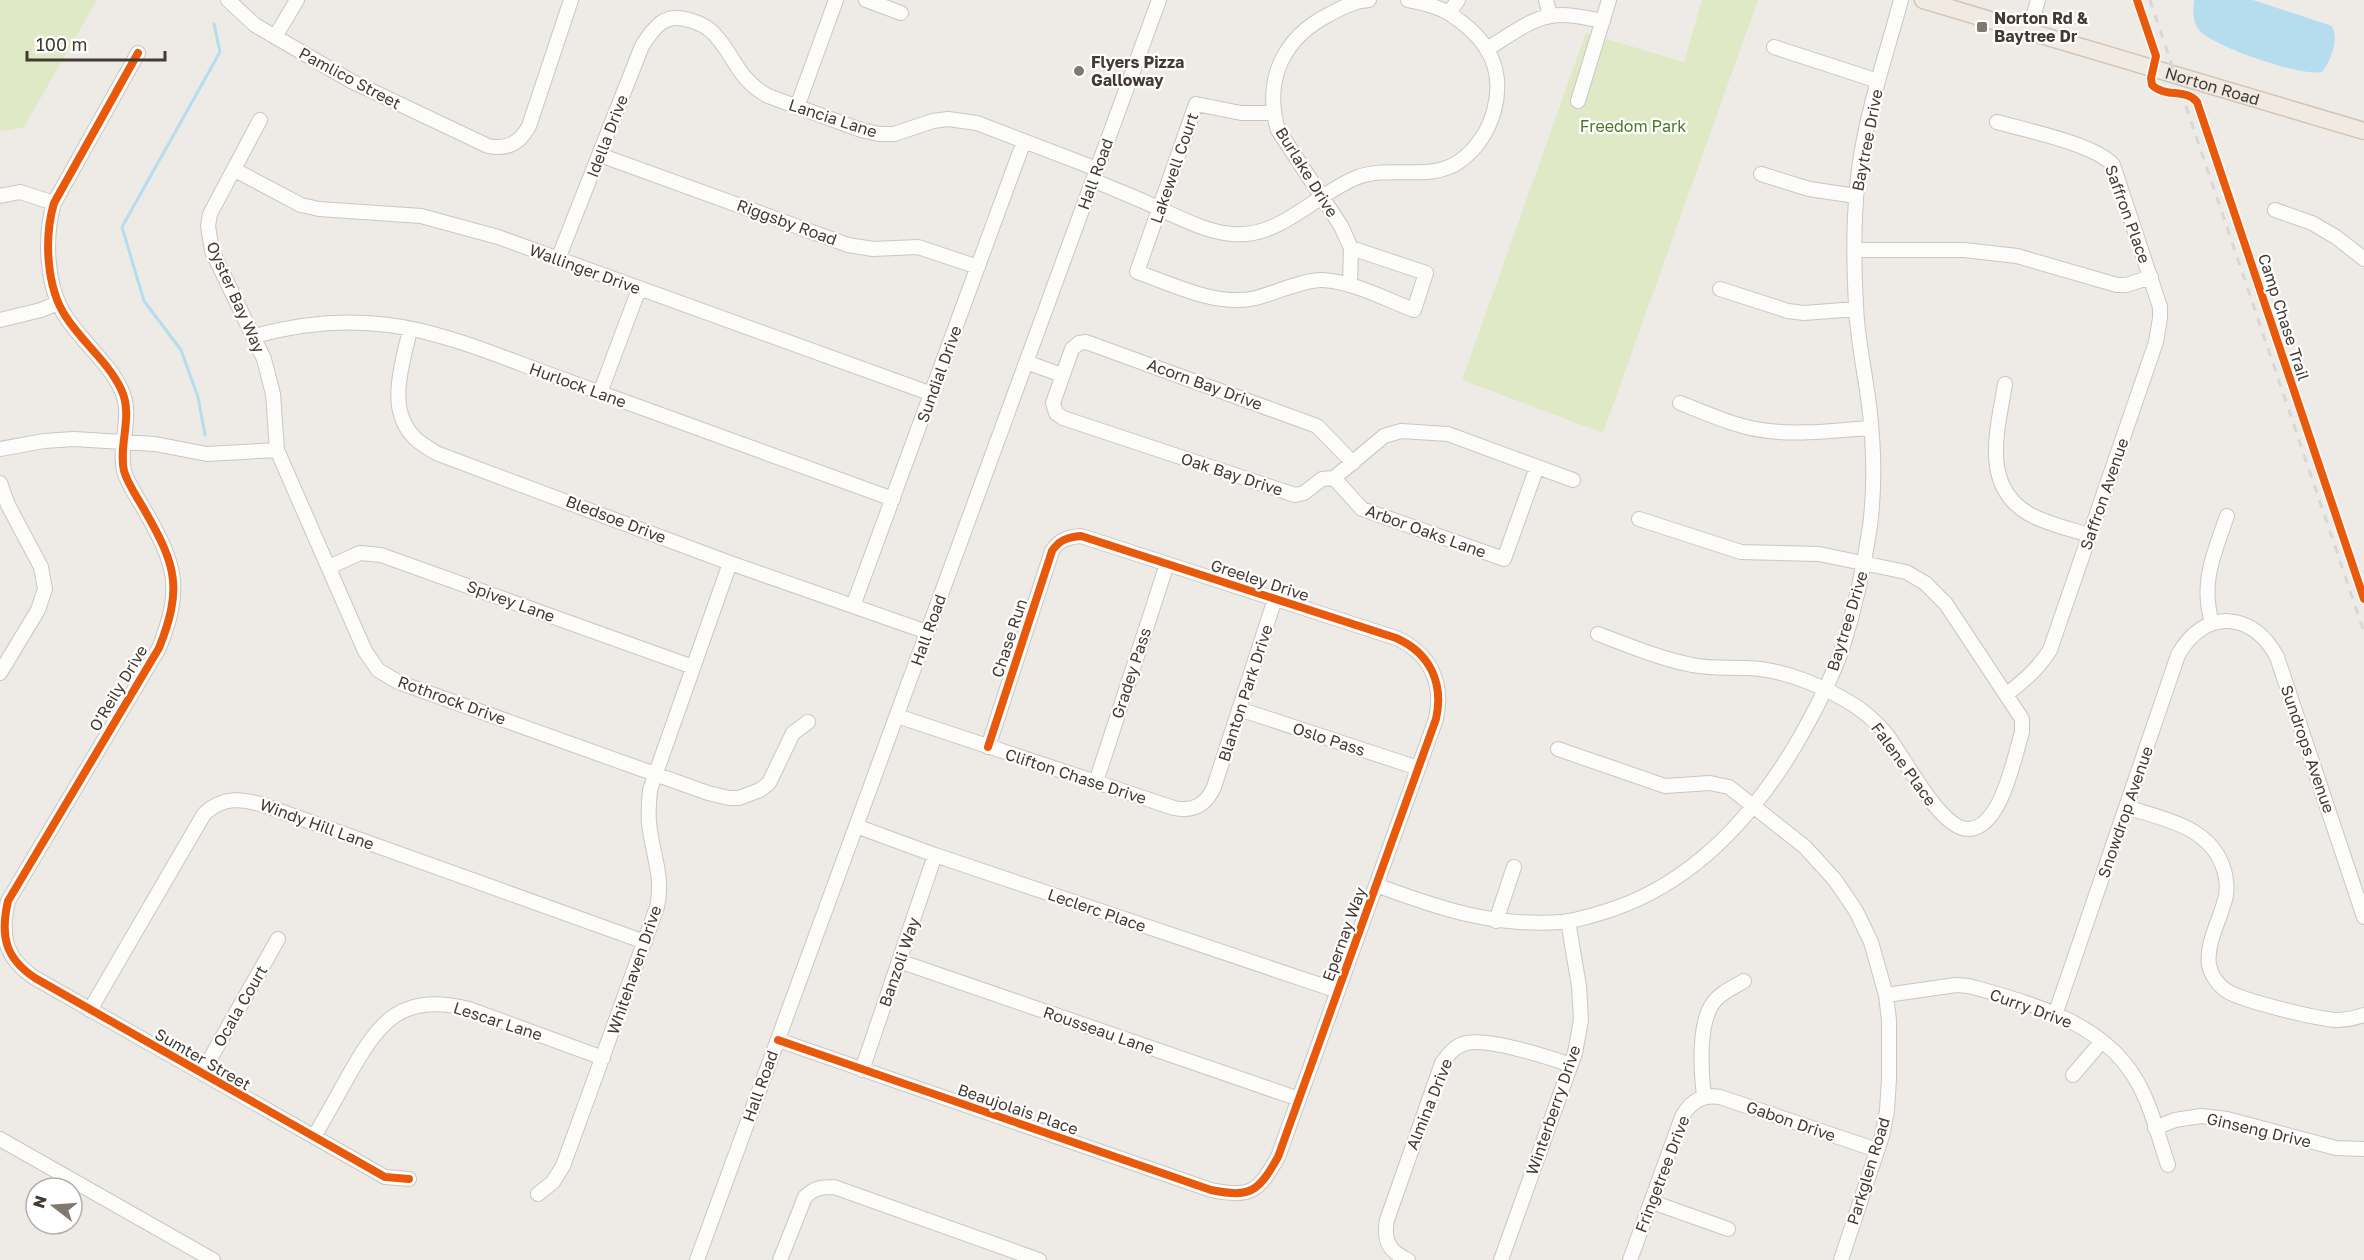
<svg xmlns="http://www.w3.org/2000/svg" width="2364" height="1260" font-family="'Golos Text',sans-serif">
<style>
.green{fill:#dfe9c5}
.water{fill:#b5ddee}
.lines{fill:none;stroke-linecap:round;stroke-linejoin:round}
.stream{stroke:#b5ddee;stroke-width:3}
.minor-casing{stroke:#cac7c2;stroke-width:16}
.major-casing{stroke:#d1c5b3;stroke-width:19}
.minor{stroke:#fcfcfb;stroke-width:14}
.major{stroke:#f0eae2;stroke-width:16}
.rail{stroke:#d8d7d7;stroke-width:3;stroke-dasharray:8 8;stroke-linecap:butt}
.cycleway-casing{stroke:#fff;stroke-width:11}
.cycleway{stroke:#e8590c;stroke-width:8}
.poi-dot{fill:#7f7972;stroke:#fff;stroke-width:2}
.labels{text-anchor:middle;stroke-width:4.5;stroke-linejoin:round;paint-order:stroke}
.poi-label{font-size:16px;font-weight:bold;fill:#433b33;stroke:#fff;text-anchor:start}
.street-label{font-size:16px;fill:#433b33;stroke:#fff}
.park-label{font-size:16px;fill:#4c7626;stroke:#fff}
</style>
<rect width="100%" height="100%" fill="#eeebe6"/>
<path class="green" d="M0 0H97L24 127 0 132Z
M1702 0H1758L1603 433 1462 380 1586 33 1684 62Z"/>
<path class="water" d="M2194 0H2253L2332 26C2339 40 2331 61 2322 72 2301 77 2215 47 2200 31 2192 22 2193 11 2194 0Z"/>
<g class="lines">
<path class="stream" d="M205 435 198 397 181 350 144 301 122 227 220 52 214 24"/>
<defs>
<path id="minor" d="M228 0 255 25 351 81 488 146C507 150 520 143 529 126L571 0
M866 0 901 13
M1546 0 1550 16
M1449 13 1458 0
M2029 31 2038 0
M275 37 297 0
M1774 47 1878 81
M1487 49C1506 38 1529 19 1551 16 1568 13 1586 18 1603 21
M138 53 54 203C44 237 46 287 66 317 83 343 108 362 121 389 134 416 118 444 124 471 128 485 138 498 145 511 176 565 183 588 159 648L8 901C0 936 5 958 35 978L385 1177 409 1179
M1578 101 1609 0
M797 107 836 0
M1273 113H1241L1196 104 1137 272C1175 285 1216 307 1256 298 1274 293 1306 279 1323 280 1354 282 1385 299 1414 310L1426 273 1351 248
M260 120 210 214 208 226 212 251 264 359 273 394 277 450 365 651 378 670 398 682 708 793 729 798H739L760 790 769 783 793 733 808 722
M1997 122C2025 130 2095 144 2113 165L2160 307V318L2156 342 2050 650C2039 668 2024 681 2007 694
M600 155 848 245 873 249 918 247 978 267
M235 170 301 205 319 209 421 216 498 237 932 394
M1761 174 1809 189 1856 196
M1093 180C1115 190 1138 198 1160 209 1182 219 1207 232 1232 234 1280 239 1316 193 1358 177 1391 165 1431 182 1460 161 1493 138 1510 84 1486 48 1478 35 1463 22 1450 14 1438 6 1422 3 1408 0
M0 196 20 192 54 203
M2275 210 2312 223 2336 237 2364 259
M1854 250H1964L2017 256 2117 285H2126L2151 277
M558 259 642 46C654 27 665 12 689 20 696 22 704 25 710 30 734 51 734 77 768 96L861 130 879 134H894L933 121 948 119 977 123 1097 169
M1350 285 1351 248 1341 226 1278 130C1263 79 1284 37 1330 14 1343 7 1354 1 1369 0
M1720 289 1788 311 1804 313 1856 309
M0 320 41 310 58 303
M410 330C402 365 385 412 417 440 423 445 430 449 436 453L730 563 927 632
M254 336C298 324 344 319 389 325 450 333 510 361 568 381 676 420 785 460 893 499
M1026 362 1062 375
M2005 384C1998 429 1980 485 2029 514 2047 524 2070 529 2089 535
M600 393 639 289
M1680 403C1709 414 1738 428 1769 431 1802 435 1837 430 1871 428
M0 449 44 441 74 439 155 444 207 454 277 450
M1353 463 1317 426 1086 342 1079 343 1072 349 1053 403 1056 413 1063 418 1295 495 1304 493 1322 479 1334 478 1384 436 1401 431 1448 434 1573 480
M1334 478 1362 509 1504 559 1537 467
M0 483 8 505 41 567 45 589 38 610 0 673
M329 567 360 553 381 555 693 667
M853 606 1024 141
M2212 623C2200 582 2214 554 2227 516
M1598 634C1628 645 1660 659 1692 665 1711 669 1729 667 1747 668 1784 669 1826 687 1857 707 1868 715 1879 725 1887 735 1904 757 1940 829 1968 829 2001 829 2014 758 2022 732V719L1946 604 1925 583 1906 572 1819 554 1741 552 1639 519
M1239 709 1418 768
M897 716 1174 808C1193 812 1206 805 1214 787L1275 599
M1558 749 1665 786 1710 783 1729 787 1805 847 1835 880 1856 911 1871 942 1886 995 1889 1020V1079L1887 1111 1882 1136 1841 1260
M1096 782 1167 564
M2126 807C2163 819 2209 826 2223 867 2227 878 2228 892 2224 903 2219 922 2206 944 2209 965 2211 975 2218 985 2227 991 2243 1001 2317 1019 2337 1020 2347 1020 2355 1018 2364 1015
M856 826 935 855 1338 991
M1376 885C1438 908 1493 927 1561 922 1575 921 1590 916 1604 912 1690 886 1750 821 1795 746 1813 715 1830 683 1842 649 1855 609 1864 567 1870 526 1875 486 1874 445 1869 405 1865 372 1857 338 1856 305 1853 248 1853 190 1865 134 1874 89 1889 45 1901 0
M1496 921 1514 867
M899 961 1299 1099
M1886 995 1956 985 1969 986C2029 1003 2101 1021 2135 1078 2151 1104 2158 1136 2168 1165
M90 1010 204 814C223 796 242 798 266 806L645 942
M2055 1015 2178 655C2204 608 2253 611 2277 657L2364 917
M778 1040 1211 1190C1251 1198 1258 1192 1278 1157L1436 719C1444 683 1430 653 1396 638L1081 536C1068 537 1059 540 1052 551L988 747
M862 1070 935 855
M202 1073 278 939
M2073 1075 2102 1041
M1704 1096C1701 1071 1698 1024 1713 1003 1720 993 1734 987 1744 981
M2155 1128 2175 1120 2201 1116 2227 1119 2336 1148 2364 1149
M314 1137C326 1116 338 1095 350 1073 381 1019 402 993 469 1009L603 1058
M0 1139 213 1260
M538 1194 553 1182 563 1166 657 907C664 877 652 853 649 823 648 812 649 801 650 790L730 563
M1652 1202 1728 1229
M697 1260 1159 0
M780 1260 805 1197C814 1188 821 1187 834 1187L1039 1260
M1408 1260C1389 1252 1383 1240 1387 1220L1442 1063C1449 1054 1455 1045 1467 1043 1489 1038 1548 1057 1571 1065
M1501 1260 1575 1053 1581 1020 1579 986 1568 921
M1630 1260 1682 1117C1690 1102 1702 1094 1720 1097L1877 1150"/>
<g id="major">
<path id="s1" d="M1923 0 2364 131"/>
</g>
</defs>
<use href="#minor" class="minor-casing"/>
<use href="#major" class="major-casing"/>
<use href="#minor" class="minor"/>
<use href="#major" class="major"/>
<path class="rail" d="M2150 0 2364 632"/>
<defs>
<path id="cycleway" d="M2137 0 2156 56 2151 78 2152 85C2165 98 2186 88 2197 102L2364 599
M138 53 54 203C44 237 46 287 66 317 83 343 108 362 121 389 134 416 118 444 124 471 128 485 138 498 145 511 176 565 183 588 159 648L8 901C0 936 5 958 35 978L385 1177 409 1179
M778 1040 1211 1190C1251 1198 1258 1192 1278 1157L1436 719C1444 683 1430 653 1396 638L1081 536C1068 537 1059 540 1052 551L988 747"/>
</defs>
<use href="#cycleway" class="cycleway-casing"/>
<use href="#cycleway" class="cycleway"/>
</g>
<g class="poi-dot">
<rect x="1976" y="21" width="12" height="12" rx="3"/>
<circle cx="1079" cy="71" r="6"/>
</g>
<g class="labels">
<g class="poi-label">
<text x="1994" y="24">Norton Rd &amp;<tspan x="1994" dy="18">Baytree Dr</tspan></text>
<text x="1091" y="68">Flyers Pizza<tspan x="1091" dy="18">Galloway</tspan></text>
</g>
<g class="street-label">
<text transform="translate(350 78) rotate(28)" y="6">Pamlico Street</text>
<text dy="6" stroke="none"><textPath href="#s1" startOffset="302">Norton Road</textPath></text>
<text transform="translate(833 118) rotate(18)" y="6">Lancia Lane</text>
<text transform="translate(607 136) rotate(-69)" y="6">Idella Drive</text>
<text transform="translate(1867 140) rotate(-79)" y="6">Baytree Drive</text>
<text transform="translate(1174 168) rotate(-71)" y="6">Lakewell Court</text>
<text transform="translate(1307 172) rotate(58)" y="6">Burlake Drive</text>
<text transform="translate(1095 174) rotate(-70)" y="6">Hall Road</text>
<text transform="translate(2128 214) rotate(70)" y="6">Saffron Place</text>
<text transform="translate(787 222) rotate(20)" y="6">Riggsby Road</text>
<text transform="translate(585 269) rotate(20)" y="6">Wallinger Drive</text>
<text transform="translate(236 297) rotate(66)" y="6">Oyster Bay Way</text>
<text transform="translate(2284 317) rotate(72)" y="6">Camp Chase Trail</text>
<text transform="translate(939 374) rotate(-70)" y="6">Sundial Drive</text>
<text transform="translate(1205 384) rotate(20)" y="6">Acorn Bay Drive</text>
<text transform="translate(578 385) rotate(20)" y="6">Hurlock Lane</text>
<text transform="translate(1232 474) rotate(18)" y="6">Oak Bay Drive</text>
<text transform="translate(2104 494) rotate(-71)" y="6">Saffron Avenue</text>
<text transform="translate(616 519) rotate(21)" y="6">Bledsoe Drive</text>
<text transform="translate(1426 531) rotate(20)" y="6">Arbor Oaks Lane</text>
<text transform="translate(1260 580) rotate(18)" y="6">Greeley Drive</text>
<text transform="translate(511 601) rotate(20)" y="6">Spivey Lane</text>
<text transform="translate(1847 621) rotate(-73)" y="6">Baytree Drive</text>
<text transform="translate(928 630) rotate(-70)" y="6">Hall Road</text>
<text transform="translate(1009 638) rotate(-72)" y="6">Chase Run</text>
<text transform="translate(1131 673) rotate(-72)" y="6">Gradey Pass</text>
<text transform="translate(118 688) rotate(-59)" y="6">O'Reily Drive</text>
<text transform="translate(1245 693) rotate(-72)" y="6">Blanton Park Drive</text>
<text transform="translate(452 700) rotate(20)" y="6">Rothrock Drive</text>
<text transform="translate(1329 739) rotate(18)" y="6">Oslo Pass</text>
<text transform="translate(2308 749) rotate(71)" y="6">Sundrops Avenue</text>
<text transform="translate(1904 764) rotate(54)" y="6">Falene Place</text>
<text transform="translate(1076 776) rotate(18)" y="6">Clifton Chase Drive</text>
<text transform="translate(2125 812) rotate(-71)" y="6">Snowdrop Avenue</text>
<text transform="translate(317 824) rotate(20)" y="6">Windy Hill Lane</text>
<text transform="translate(1097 910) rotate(19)" y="6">Leclerc Place</text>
<text transform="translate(1344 934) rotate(-70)" y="6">Epernay Way</text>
<text transform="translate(899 962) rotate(-71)" y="6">Banzoli Way</text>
<text transform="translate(634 970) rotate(-71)" y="6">Whitehaven Drive</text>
<text transform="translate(240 1006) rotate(-60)" y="6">Ocala Court</text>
<text transform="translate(2031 1008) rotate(20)" y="6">Curry Drive</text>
<text transform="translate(498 1021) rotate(18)" y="6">Lescar Lane</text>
<text transform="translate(1099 1030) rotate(19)" y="6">Rousseau Lane</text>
<text transform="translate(203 1059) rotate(30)" y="6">Sumter Street</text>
<text transform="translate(760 1086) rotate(-70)" y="6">Hall Road</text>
<text transform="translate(1429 1104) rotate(-68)" y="6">Almina Drive</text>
<text transform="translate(1018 1109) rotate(19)" y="6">Beaujolais Place</text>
<text transform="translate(1553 1110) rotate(-71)" y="6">Winterberry Drive</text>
<text transform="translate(1791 1121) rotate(19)" y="6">Gabon Drive</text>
<text transform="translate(2259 1130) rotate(13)" y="6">Ginseng Drive</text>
<text transform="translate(1868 1171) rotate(-73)" y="6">Parkglen Road</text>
<text transform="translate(1662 1174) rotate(-69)" y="6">Fringetree Drive</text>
</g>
<g class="park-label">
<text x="1633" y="132">Freedom Park</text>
</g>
</g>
<g transform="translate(54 1206) rotate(287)"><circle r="28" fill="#ffffff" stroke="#b4b1ad" stroke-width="1.5"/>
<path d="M0-4.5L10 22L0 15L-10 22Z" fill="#7f7972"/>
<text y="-9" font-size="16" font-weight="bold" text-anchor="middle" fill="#433b33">N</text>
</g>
<path d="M27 51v9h138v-9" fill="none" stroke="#433b33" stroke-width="3"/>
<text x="36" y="51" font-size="18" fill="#433b33" stroke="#ffffff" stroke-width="4.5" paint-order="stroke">100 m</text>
</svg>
